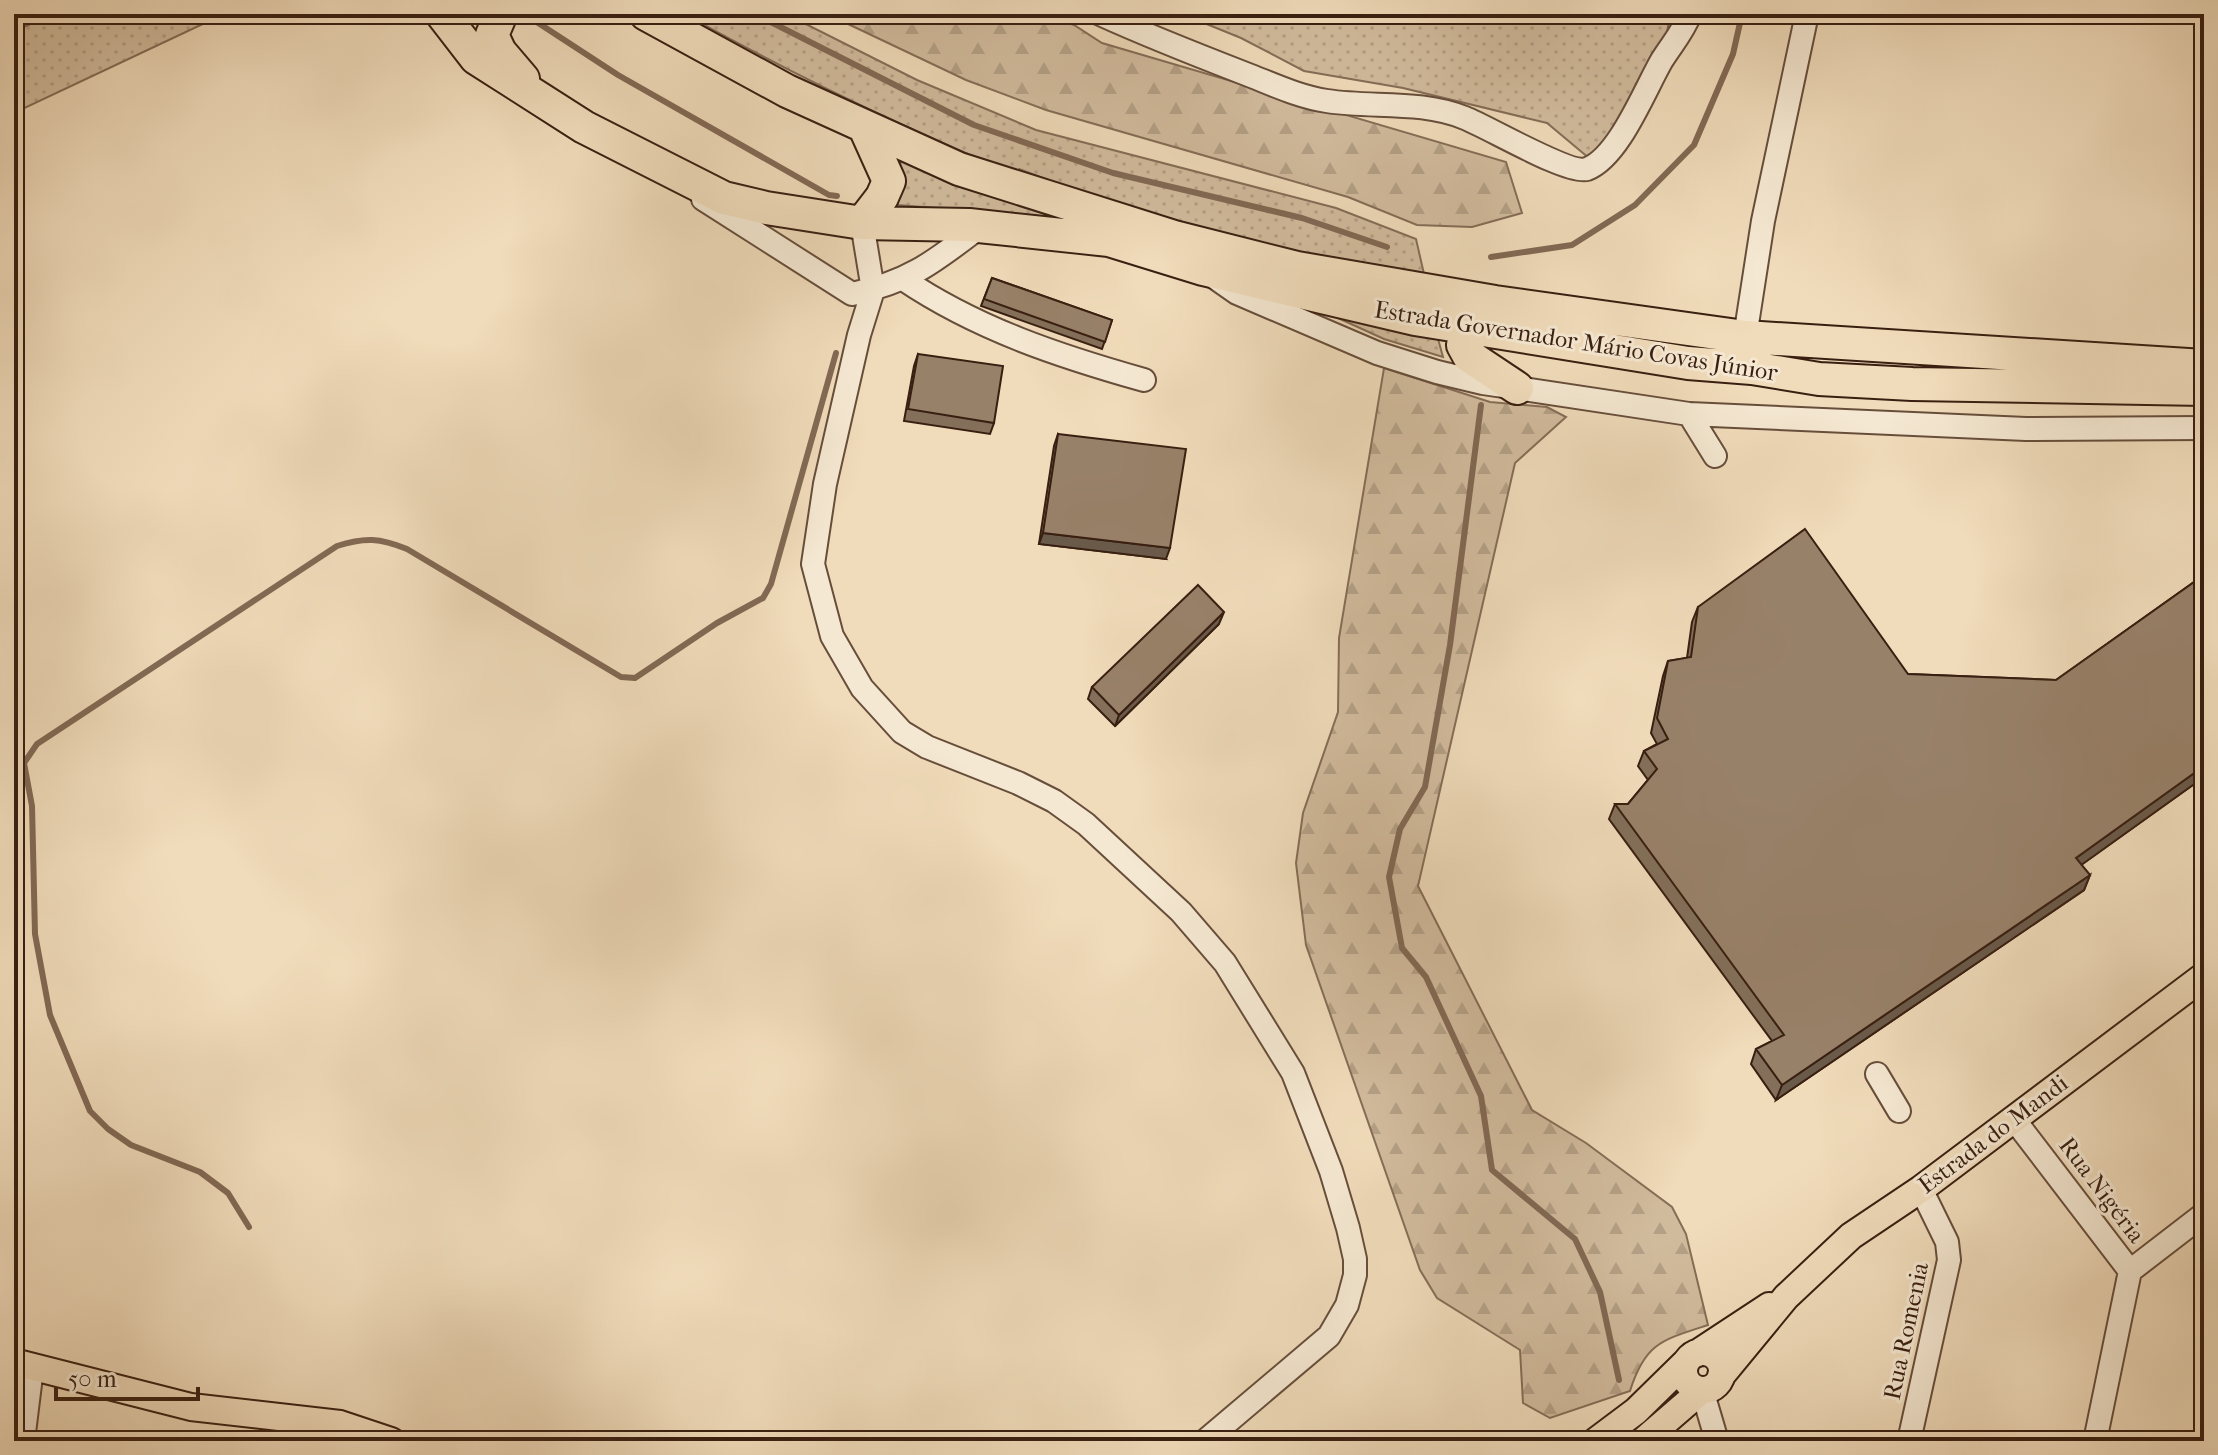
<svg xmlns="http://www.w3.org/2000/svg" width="2218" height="1455" font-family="'IM FELL French Canon',serif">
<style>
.grass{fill:url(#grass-dots);stroke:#856d57;stroke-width:2}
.forest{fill:url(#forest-firs);stroke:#856d57;stroke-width:2}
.water{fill:url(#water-rules);stroke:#826954;stroke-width:2}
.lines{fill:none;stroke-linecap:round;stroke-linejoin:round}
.stream{stroke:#826954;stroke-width:6}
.minor-casing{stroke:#674e3b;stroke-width:26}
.major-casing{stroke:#391f11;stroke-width:30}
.highway-casing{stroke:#391f11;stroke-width:36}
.minor{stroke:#f5e8d2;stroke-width:22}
.major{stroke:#f0dbba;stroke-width:26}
.highway{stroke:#f0dbba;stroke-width:32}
.wall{fill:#836f5a;stroke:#391f11;stroke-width:2}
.shaded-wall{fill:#6a5a4a;stroke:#391f11;stroke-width:2}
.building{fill:#988169;stroke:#391f11;stroke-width:2}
.labels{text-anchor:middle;stroke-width:6;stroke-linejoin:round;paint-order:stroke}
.street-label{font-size:24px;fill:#391f11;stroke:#f5e8d2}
</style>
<defs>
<pattern id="grass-dots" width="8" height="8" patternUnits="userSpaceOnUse" patternTransform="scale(2)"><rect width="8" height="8" fill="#d1bb9d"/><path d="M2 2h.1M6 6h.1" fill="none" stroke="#b4a086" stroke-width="1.8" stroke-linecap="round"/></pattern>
<pattern id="forest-firs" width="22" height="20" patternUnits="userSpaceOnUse" patternTransform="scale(2)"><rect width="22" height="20" fill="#d1bb9d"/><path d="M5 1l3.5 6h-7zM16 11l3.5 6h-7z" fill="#b4a086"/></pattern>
<pattern id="water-rules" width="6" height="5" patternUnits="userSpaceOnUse" patternTransform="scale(2)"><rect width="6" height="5" fill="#b29b81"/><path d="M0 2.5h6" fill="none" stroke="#927e68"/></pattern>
</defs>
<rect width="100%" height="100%" fill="#f0dbba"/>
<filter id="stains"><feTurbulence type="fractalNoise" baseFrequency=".0025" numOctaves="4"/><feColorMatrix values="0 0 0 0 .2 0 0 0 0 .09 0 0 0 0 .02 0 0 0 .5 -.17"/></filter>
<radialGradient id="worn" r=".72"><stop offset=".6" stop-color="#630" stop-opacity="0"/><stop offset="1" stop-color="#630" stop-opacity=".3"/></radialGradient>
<path class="grass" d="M54 14H224L14 113V31Z
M685 14H786L917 80 1036 130 1336 208 1416 239 1424 274 1276 251 1128 210 1019 169 1015 174C902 127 791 74 685 14Z
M1182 14H1670L1667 33 1615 138 1590 159 1547 123 1403 88 1304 71 1241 38Z
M895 152 1076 219 898 205Z
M1327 313 1437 335 1443 357 1384 339Z"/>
<path class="forest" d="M827 14H1041L1074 25 1102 43 1506 162 1522 213 1472 227 1417 225 1348 197 1046 110 966 80Z
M1384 368 1490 402 1547 407 1566 417 1515 463 1418 886 1532 1110 1586 1143 1672 1207 1686 1234 1708 1325C1662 1340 1645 1343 1630 1391L1550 1418 1523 1403 1520 1350 1437 1298 1420 1270 1306 945 1296 863 1303 813 1338 712 1339 638Z"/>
<path class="water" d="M14 14H53L14 31Z"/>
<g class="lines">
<path class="stream" d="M755 14 974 125 1113 173 1302 218 1387 247
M529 17 618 75 829 195 837 196
M1491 257 1572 245 1635 205 1694 145 1733 54 1742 14
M1481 405 1450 645 1425 787 1400 829 1389 877 1402 948 1426 977 1481 1096 1492 1170 1575 1239 1600 1292 1619 1380
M249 1227 228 1193 200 1172 131 1145 108 1129 90 1111 50 1015 35 934 32 806 24 763 37 744 337 546C365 537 380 538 407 549L621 677 635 678 717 623 763 598 771 584 836 353"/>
<defs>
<path id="minor" d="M1100 14C1148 36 1197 55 1246 74 1272 84 1299 97 1327 101 1373 108 1421 100 1465 118 1488 127 1569 175 1587 169 1619 157 1645 89 1662 60 1672 44 1683 32 1690 14
M703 199 852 294C910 282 935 261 981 226
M862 223 873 290 859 335 825 484 813 564 832 636 862 688 902 732 927 747 1018 783 1054 801 1086 824 1181 912 1225 963 1293 1073 1331 1171 1348 1228 1355 1259V1275L1347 1305 1329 1336 1205 1441
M903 279C977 329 1059 356 1144 380
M1217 279 1237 293 1377 353 1437 372 1483 383 1689 414 2026 429 2204 428
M1745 337 1763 221 1807 14
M1689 414 1715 456
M1877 1074 1899 1111
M2013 1118 2130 1271 2095 1441
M2130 1271 2204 1214
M1702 1390 1717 1441
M23 1441 32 1368
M1909 1441 1949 1260 1947 1242 1921 1189"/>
<path id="major" d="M1684 1371a19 19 0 1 1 38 0a19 19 0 1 1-38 0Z
M1696 1354 1769 1306
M14 1362 191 1407 340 1424 391 1441
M1721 1376 1786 1297 1851 1236 1921 1189 2204 976
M1596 1441 1636 1411 1687 1361
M1643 1441 1702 1390"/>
<path id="highway" d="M442 14 476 58 584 127 724 198 766 208 862 223 969 225 1109 240 1203 269 1415 319 1688 363 1752 368 1819 379 1912 384 2204 389
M501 14 492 35 500 52 523 79
M646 14 787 91 959 169 1174 237 1297 268 1495 302 1745 337 2204 366
M862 223 882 197 889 181 866 130
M1481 314 1468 327 1463 345 1469 356 1517 388"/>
</defs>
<use href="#minor" class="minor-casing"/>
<use href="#major" class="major-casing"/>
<use href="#highway" class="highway-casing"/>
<use href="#minor" class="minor"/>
<use href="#major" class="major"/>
<use href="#highway" class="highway"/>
</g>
<path class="wall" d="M992 278 1112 320 1102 349 981 306Z
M918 354 994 423 990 434 904 421 914 366Z
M1058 434 1166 559 1039 544 1054 446Z
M2204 575V777L2081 865 2090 875 2084 890 1776 1100 1751 1064 1756 1049 1772 1041 1609 819 1615 804H1628L1648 780 1638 766 1644 751 1657 744 1651 733 1663 676 1668 661 1687 658 1692 622 1698 607 1908 674 2056 680Z
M1219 624 1115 726 1088 699 1092 687Z"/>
<path class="shaded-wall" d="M1043 533 1170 548 1166 559 1039 544Z
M1224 612 1219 624 1115 726 1119 715Z
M2204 766V777L2070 873 2076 858Z
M2090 875 2084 890 1776 1100 1782 1085Z"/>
<path class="building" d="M992 278 1112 320 1105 342 984 299Z
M918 354 1003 366 994 423 908 409Z
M1058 434 1186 449 1170 548 1043 533Z
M1805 529 1908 674 2056 680 2204 575V766L2076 858 2090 875 1782 1085 1756 1049 1784 1035 1615 804H1628L1657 769 1644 751 1668 739 1657 718 1668 661 1691 657 1698 607Z
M1198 585 1224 612 1119 715 1092 687Z"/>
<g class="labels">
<g class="street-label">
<text transform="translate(1576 341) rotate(9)" y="8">Estrada Governador Mário Covas Júnior</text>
<text transform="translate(1993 1134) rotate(-37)" y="8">Estrada do Mandi</text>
<text transform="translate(2102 1190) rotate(53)" y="8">Rua Nigéria</text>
<text transform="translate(1906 1331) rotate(-78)" y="8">Rua Romenia</text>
</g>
</g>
<rect width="2218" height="1455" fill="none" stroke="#f0dbba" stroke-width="48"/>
<rect x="16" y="16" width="2186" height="1423" fill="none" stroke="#391f11" stroke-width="4"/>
<rect x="24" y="24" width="2170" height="1407" fill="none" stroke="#391f11" stroke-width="2"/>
<path d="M56 1387v12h142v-12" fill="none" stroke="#391f11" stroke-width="4"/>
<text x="68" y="1387" font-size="24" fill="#391f11" stroke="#f5e8d2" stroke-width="6" paint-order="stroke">50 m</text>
<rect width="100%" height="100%" filter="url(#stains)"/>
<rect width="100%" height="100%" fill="url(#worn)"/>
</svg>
